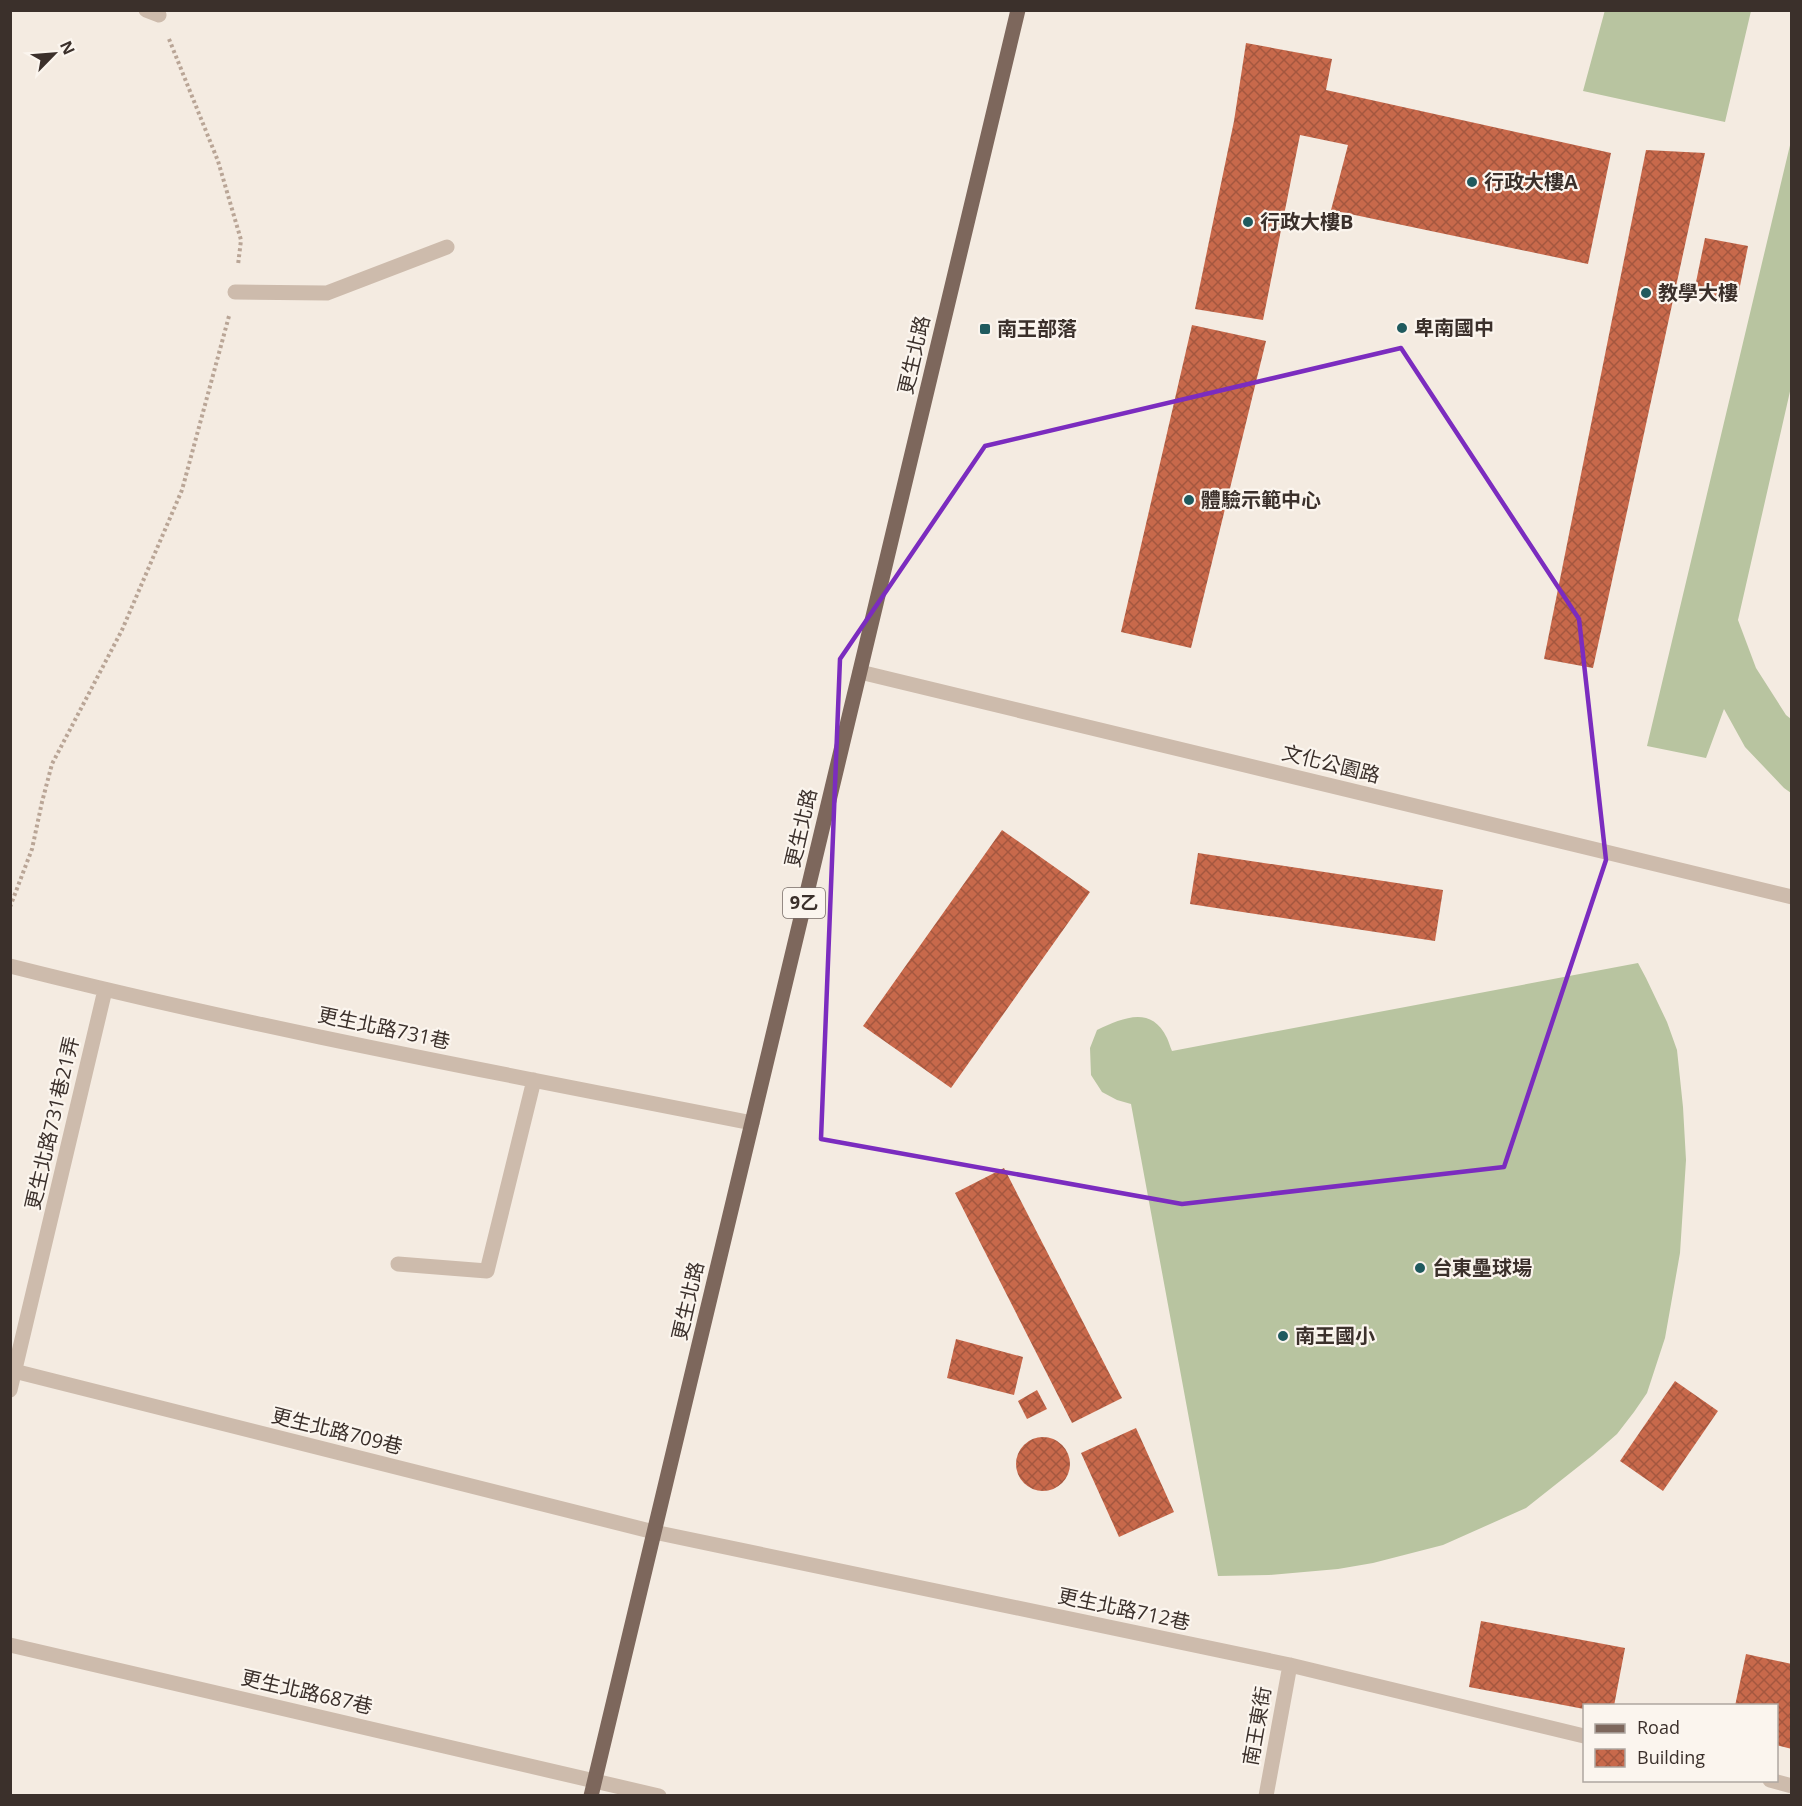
<svg xmlns="http://www.w3.org/2000/svg" width="1802" height="1806" font-family="'Open Sans','Noto Sans TC',sans-serif">
<style>
.pitch{fill:#b8c4a0}
.building{fill:url(#building-cross-hatch)}
.lines{fill:none;stroke-linecap:round;stroke-linejoin:round}
.path{stroke:#b9a596;stroke-width:4;stroke-dasharray:3 3;stroke-linecap:butt}
.minor{stroke:#cdbbac;stroke-width:15}
.major{stroke:#7d675c;stroke-width:15}
.marked{fill:none;stroke:#7b2cbf;stroke-width:4.5;stroke-linejoin:round}
.poi-dot{fill:#1f5a5e;stroke:#fbf5ee;stroke-width:2}
.labels{text-anchor:middle;stroke-width:4.5;stroke-linejoin:round;paint-order:stroke}
.shield{fill:#fbf5ee;stroke:#756b66;stroke-width:1.5}
.shield-label{font-size:18px;font-weight:bold;fill:#3b302b}
.poi-label{font-size:20px;font-weight:bold;fill:#3b302b;stroke:#fbf5ee;text-anchor:start}
.street-label{font-size:20px;fill:#3b302b;stroke:#fbf5ee}
</style>
<defs>
<pattern id="building-cross-hatch" width="8" height="8" patternUnits="userSpaceOnUse" patternTransform="scale(1.5)"><rect width="8" height="8" fill="#c8694b"/><path d="M0 0l8 8M0 8l8-8" fill="none" stroke="#a4573f"/></pattern>
</defs>
<rect width="100%" height="100%" fill="#f4ebe1"/>
<path class="pitch" d="M1605 10 1751 11 1725 122 1583 91Z
M1791 141V387L1738 620 1756 668 1786 715 1791 719V793L1784 788 1745 747 1724 709 1706 758 1647 746Z
M1638 963 1646 978 1667 1022 1677 1050 1683 1107 1686 1160 1680 1253 1665 1338 1647 1393 1634 1412 1617 1434 1593 1455 1526 1508 1443 1545 1373 1563 1338 1569 1269 1575 1218 1576 1131 1104 1117 1100 1102 1092 1091 1075 1090 1048 1097 1030C1123 1018 1151 1005 1167 1038 1169 1042 1170 1047 1172 1051Z"/>
<path class="building" d="M1246 43 1332 59 1326 90 1611 153 1588 264 1331 210 1348 145 1300 135 1263 320 1195 309 1234 121Z
M1646 150 1705 153 1593 668 1544 659Z
M1705 238 1748 246 1737 301 1694 292Z
M1192 325 1266 341 1191 648 1121 632Z
M1002 830 1090 892 951 1088 863 1026Z
M1198 853 1443 890 1435 941 1190 904Z
M1004 1168 1122 1398 1072 1423 955 1193Z
M956 1339 1023 1357 1014 1395 947 1378Z
M1675 1381 1718 1411 1663 1491 1620 1461Z
M1037 1390 1047 1409 1027 1419 1018 1401Z
M1136 1428 1174 1512 1119 1537 1081 1453Z
M1016 1464a27 27 0 1 1 54 0a27 27 0 1 1-54 0Z
M1481 1621 1625 1648 1614 1706H1584V1709L1469 1687Z
M1746 1654 1792 1664V1749L1776 1745V1706H1735Z"/>
<g class="lines">
<path class="path" d="M169 39 218 161 241 240 238 265
M10 907 32 849 42 802 52 764 122 630 182 490 229 316"/>
<path class="minor" d="M146 10 159 15
M235 292 327 293 447 247
M860 672 1792 897
M10 966C255 1028 504 1074 752 1123
M398 1264 487 1271 534 1080
M10 1370 654 1532 1290 1665 1584 1736
M10 1390 105 990
M10 1645 659 1796
M1770 1780 1792 1786
M1266 1796 1290 1665"/>
<path class="major" d="M591 1796 1018 10"/>
</g>
<path class="marked" d="M1401 348 1579 619 1606 860 1504 1167 1182 1204 821 1139 840 659 985 446Z"/>
<g class="poi-dot">
<circle cx="1472" cy="182" r="6"/>
<circle cx="1248" cy="222" r="6"/>
<circle cx="1646" cy="293" r="6"/>
<circle cx="1402" cy="328" r="6"/>
<rect x="979" y="323" width="12" height="12" rx="3"/>
<circle cx="1189" cy="500" r="6"/>
<circle cx="1420" cy="1268" r="6"/>
<circle cx="1283" cy="1336" r="6"/>
</g>
<g class="labels">
<rect class="shield" x="783" y="888" width="42" height="30" rx="4.5"/>
<g class="shield-label">
<text x="804" y="909">9乙</text>
</g>
<g class="poi-label">
<text x="1484" y="189">行政大樓A</text>
<text x="1260" y="229">行政大樓B</text>
<text x="1658" y="300">教學大樓</text>
<text x="1414" y="335">卑南國中</text>
<text x="997" y="336">南王部落</text>
<text x="1201" y="507">體驗示範中心</text>
<text x="1432" y="1275">台東壘球場</text>
<text x="1295" y="1343">南王國小</text>
</g>
<g class="street-label">
<text transform="translate(914 355) rotate(-77)" y="7">更生北路</text>
<text transform="translate(1331 764) rotate(14)" y="7">文化公園路</text>
<text transform="translate(801 828) rotate(-77)" y="7">更生北路</text>
<text transform="translate(384 1028) rotate(12)" y="7">更生北路731巷</text>
<text transform="translate(52 1123) rotate(-77)" y="7">更生北路731巷21弄</text>
<text transform="translate(688 1301) rotate(-77)" y="7">更生北路</text>
<text transform="translate(337 1431) rotate(14)" y="7">更生北路709巷</text>
<text transform="translate(1124 1609) rotate(12)" y="7">更生北路712巷</text>
<text transform="translate(307 1692) rotate(13)" y="7">更生北路687巷</text>
<text transform="translate(1257 1726) rotate(-80)" y="7">南王東街</text>
</g>
</g>
<rect width="1802" height="1806" fill="none" stroke="#3b302b" stroke-width="24"/>
<rect x="1583" y="1704" width="195" height="78" fill="#fbf5ee" stroke="#aea6a0" stroke-width="1.5"/>
<rect x="1595" y="1724" width="30" height="9" fill="#7d675c" stroke="#aea6a0" stroke-width="1.5"/>
<text x="1637" y="1734" font-size="18" fill="#3b302b">Road</text>
<rect x="1595" y="1749" width="30" height="18" fill="url(#building-cross-hatch)" stroke="#aea6a0" stroke-width="1.5"/>
<text x="1637" y="1764" font-size="18" fill="#3b302b">Building</text>
<g transform="translate(54 54) rotate(65)" stroke="#fbf5ee" stroke-width="4.5" paint-order="stroke">
<path d="M0-4.5L10 22L0 15L-10 22Z" fill="#3b302b"/>
<text y="-9" font-size="16" font-weight="bold" text-anchor="middle" fill="#3b302b">N</text>
</g>
</svg>
